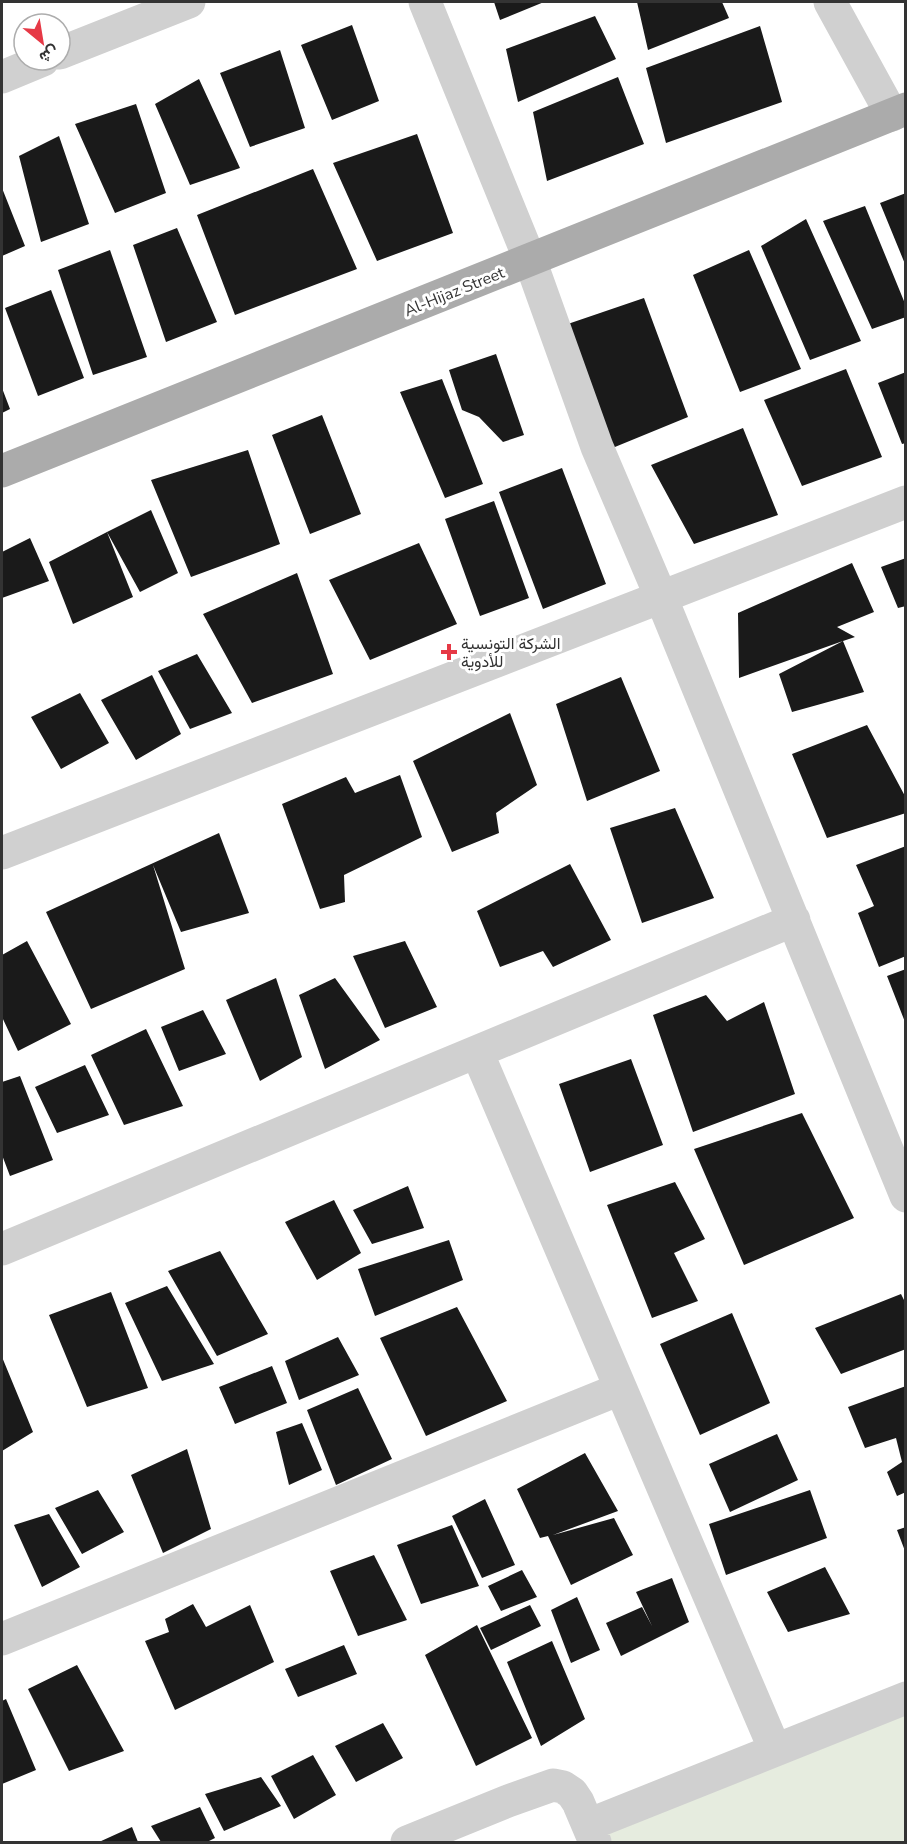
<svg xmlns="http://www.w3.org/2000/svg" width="907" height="1844" font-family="'Nunito Sans',Vazirmatn,sans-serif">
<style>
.green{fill:#e6ecdf}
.building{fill:#1a1a1a}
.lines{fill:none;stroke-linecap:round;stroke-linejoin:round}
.minor{stroke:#d0d0d0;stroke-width:33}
.major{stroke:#ababab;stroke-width:33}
.poi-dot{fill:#e63946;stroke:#fff;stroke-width:2}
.labels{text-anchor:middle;stroke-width:6;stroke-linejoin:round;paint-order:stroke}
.street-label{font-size:16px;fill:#333;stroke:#fff}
.poi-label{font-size:16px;fill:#333;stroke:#fff;text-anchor:start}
</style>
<rect width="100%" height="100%" fill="#fff"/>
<path class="green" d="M905 1706V1842H599L593 1829Z"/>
<path class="building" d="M494 2H544L500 20Z
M637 2H722L729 18 648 50Z
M595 16 616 59 518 102 506 49Z
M352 25 379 101 332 120 301 45Z
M760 26 782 102 666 143 646 68Z
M280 50 305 128 250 147 220 73Z
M618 77 644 144 547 181 533 112Z
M199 79 240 168 190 185 155 104Z
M136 104 166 193 115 213 75 124Z
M417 134 453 233 377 261 333 163Z
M59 136 89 224 41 242 19 156Z
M313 169 357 269 235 315 197 215Z
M2 188 25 246 2 256Z
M906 193V264H905L880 203Z
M865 206 906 306V317L872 329 823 221Z
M806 219 861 341 810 360 761 246Z
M177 228 217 322 166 342 133 245Z
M110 250 147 357 93 375 58 270Z
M749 250 801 369 740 392 693 275Z
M51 290 84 378 38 396 5 308Z
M644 298 688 417 610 449 559 327Z
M496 354 524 435 503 442 479 417 462 410 449 370Z
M846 369 882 457 802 486 764 400Z
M906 372V443L902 444 878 383Z
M442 379 483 484 445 498 400 392Z
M2 388 10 409 2 413Z
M322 415 361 514 310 534 272 435Z
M743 428 778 515 694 544 651 465Z
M248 450 280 544 191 577 151 480Z
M562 468 606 584 543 609 499 492Z
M494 501 529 598 480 616 445 519Z
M151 510 178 573 140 592 107 532Z
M107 532 133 597 73 624 49 562Z
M30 538 49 581 2 598V552Z
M419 543 457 624 370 660 329 580Z
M906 558V606L898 608 881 567Z
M852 563 874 612 837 627 855 637 843 641 864 692 792 712 779 674 843 641 739 678 738 613Z
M297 573 333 674 252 703 203 614Z
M197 654 232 713 190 729 158 671Z
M152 675 181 734 136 760 101 700Z
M621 677 660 771 587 801 556 704Z
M80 693 109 743 61 769 31 717Z
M510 713 537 785 496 813 499 833 452 852 413 761Z
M867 725 906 798V813L827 838 792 754Z
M400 775 422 837 344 875 345 902 320 909 282 804 346 777 355 793Z
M675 808 714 898 642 923 610 828Z
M219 833 249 913 181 932 153 865 185 969 91 1009 46 912Z
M906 846V956L879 967 858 913 874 906 856 865Z
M570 864 611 940 553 967 543 951 500 967 477 911Z
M27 941 71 1024 18 1051 2 1017V955Z
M405 941 437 1007 385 1028 353 956Z
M906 969V1022H905L887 976Z
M276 978 302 1057 260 1081 226 1000Z
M335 978 380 1040 325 1069 299 995Z
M706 995 727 1021 764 1002 795 1094 693 1132 653 1015Z
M203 1010 226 1054 179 1071 161 1027Z
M146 1029 183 1106 124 1125 91 1055Z
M631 1059 663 1145 590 1172 559 1084Z
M85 1065 109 1115 57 1133 35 1087Z
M20 1076 53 1160 10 1176 2 1155V1082Z
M802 1113 854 1218 744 1265 694 1149Z
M675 1182 705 1239 674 1253 698 1301 652 1318 607 1205Z
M408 1186 424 1228 372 1244 353 1210Z
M334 1200 361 1253 317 1280 285 1222Z
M449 1240 463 1280 375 1316 358 1269Z
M220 1251 268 1334 217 1356 168 1271Z
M167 1286 214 1364 162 1381 125 1303Z
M111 1292 148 1388 87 1407 49 1315Z
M901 1294 906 1304V1349L841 1374 815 1328Z
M457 1307 507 1401 426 1436 380 1338Z
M732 1313 770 1403 700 1435 660 1344Z
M338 1337 359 1375 299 1400 285 1361Z
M2 1357 33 1432 2 1451Z
M272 1366 287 1403 235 1424 219 1387Z
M906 1386V1492L897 1496 887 1472 902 1462 896 1438 865 1448 848 1407Z
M358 1388 392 1459 336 1485 307 1410Z
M302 1423 322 1470 289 1485 276 1432Z
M777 1434 798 1480 730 1512 709 1464Z
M187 1449 211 1529 163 1553 131 1475Z
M585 1453 618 1511 553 1535 614 1518 633 1555 571 1585 548 1536 540 1538 517 1489Z
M98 1490 124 1532 82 1554 55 1508Z
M810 1490 827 1538 726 1575 709 1524Z
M485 1499 515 1565 482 1578 452 1516Z
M49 1514 80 1567 42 1587 14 1525Z
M452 1525 479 1586 421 1604 397 1545Z
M906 1527V1551H905L897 1530Z
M374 1555 407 1620 358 1636 330 1571Z
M825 1567 850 1614 788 1632 767 1592Z
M522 1570 537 1597 501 1611 488 1586Z
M672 1578 689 1622 621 1656 606 1623 642 1607 652 1626 636 1592Z
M577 1597 600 1650 571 1663 551 1610Z
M193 1604 206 1627 250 1605 274 1662 175 1710 145 1641 169 1632 165 1619Z
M530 1605 541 1626 491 1650 480 1628Z
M477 1625 532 1738 476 1766 425 1655Z
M552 1641 585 1719 541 1746 507 1662Z
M344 1645 357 1674 298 1697 285 1669Z
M77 1665 124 1751 69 1771 28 1689Z
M6 1699 36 1770 2 1784V1701Z
M383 1723 403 1758 356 1782 335 1746Z
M313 1755 336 1795 294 1819 271 1776Z
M261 1777 281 1806 224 1831 205 1794Z
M200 1807 215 1838 207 1842H161L151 1826Z
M132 1827 138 1842H99Z"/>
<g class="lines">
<path class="minor" d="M425 2 530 260 597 447 661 597 906 1196
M830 2 892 115
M60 53 189 2
M2 77 43 60
M2 853 906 502
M477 1052 775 1750
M2 1249 794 920
M2 1639 620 1389
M588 1825 906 1698
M407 1842 508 1801 553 1785 563 1787 572 1793 578 1802 595 1842"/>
<path class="major" d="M2 471 906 109"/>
</g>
<path class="poi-dot" d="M446 643h6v6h6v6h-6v6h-6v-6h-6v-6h6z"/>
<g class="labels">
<g class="street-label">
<text transform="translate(454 291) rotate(-22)" y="6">Al-Hijaz Street</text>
</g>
<g class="poi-label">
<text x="461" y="649">الشركة التونسية<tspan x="461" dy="18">للأدوية</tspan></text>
</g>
</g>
<rect width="907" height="1844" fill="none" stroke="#333333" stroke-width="6"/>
<g transform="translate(42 42) rotate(150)"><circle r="28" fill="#ffffff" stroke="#adadad" stroke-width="1.5"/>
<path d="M0-4.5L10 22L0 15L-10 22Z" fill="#e63946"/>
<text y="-9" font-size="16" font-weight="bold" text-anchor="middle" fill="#333333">ش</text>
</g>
</svg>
